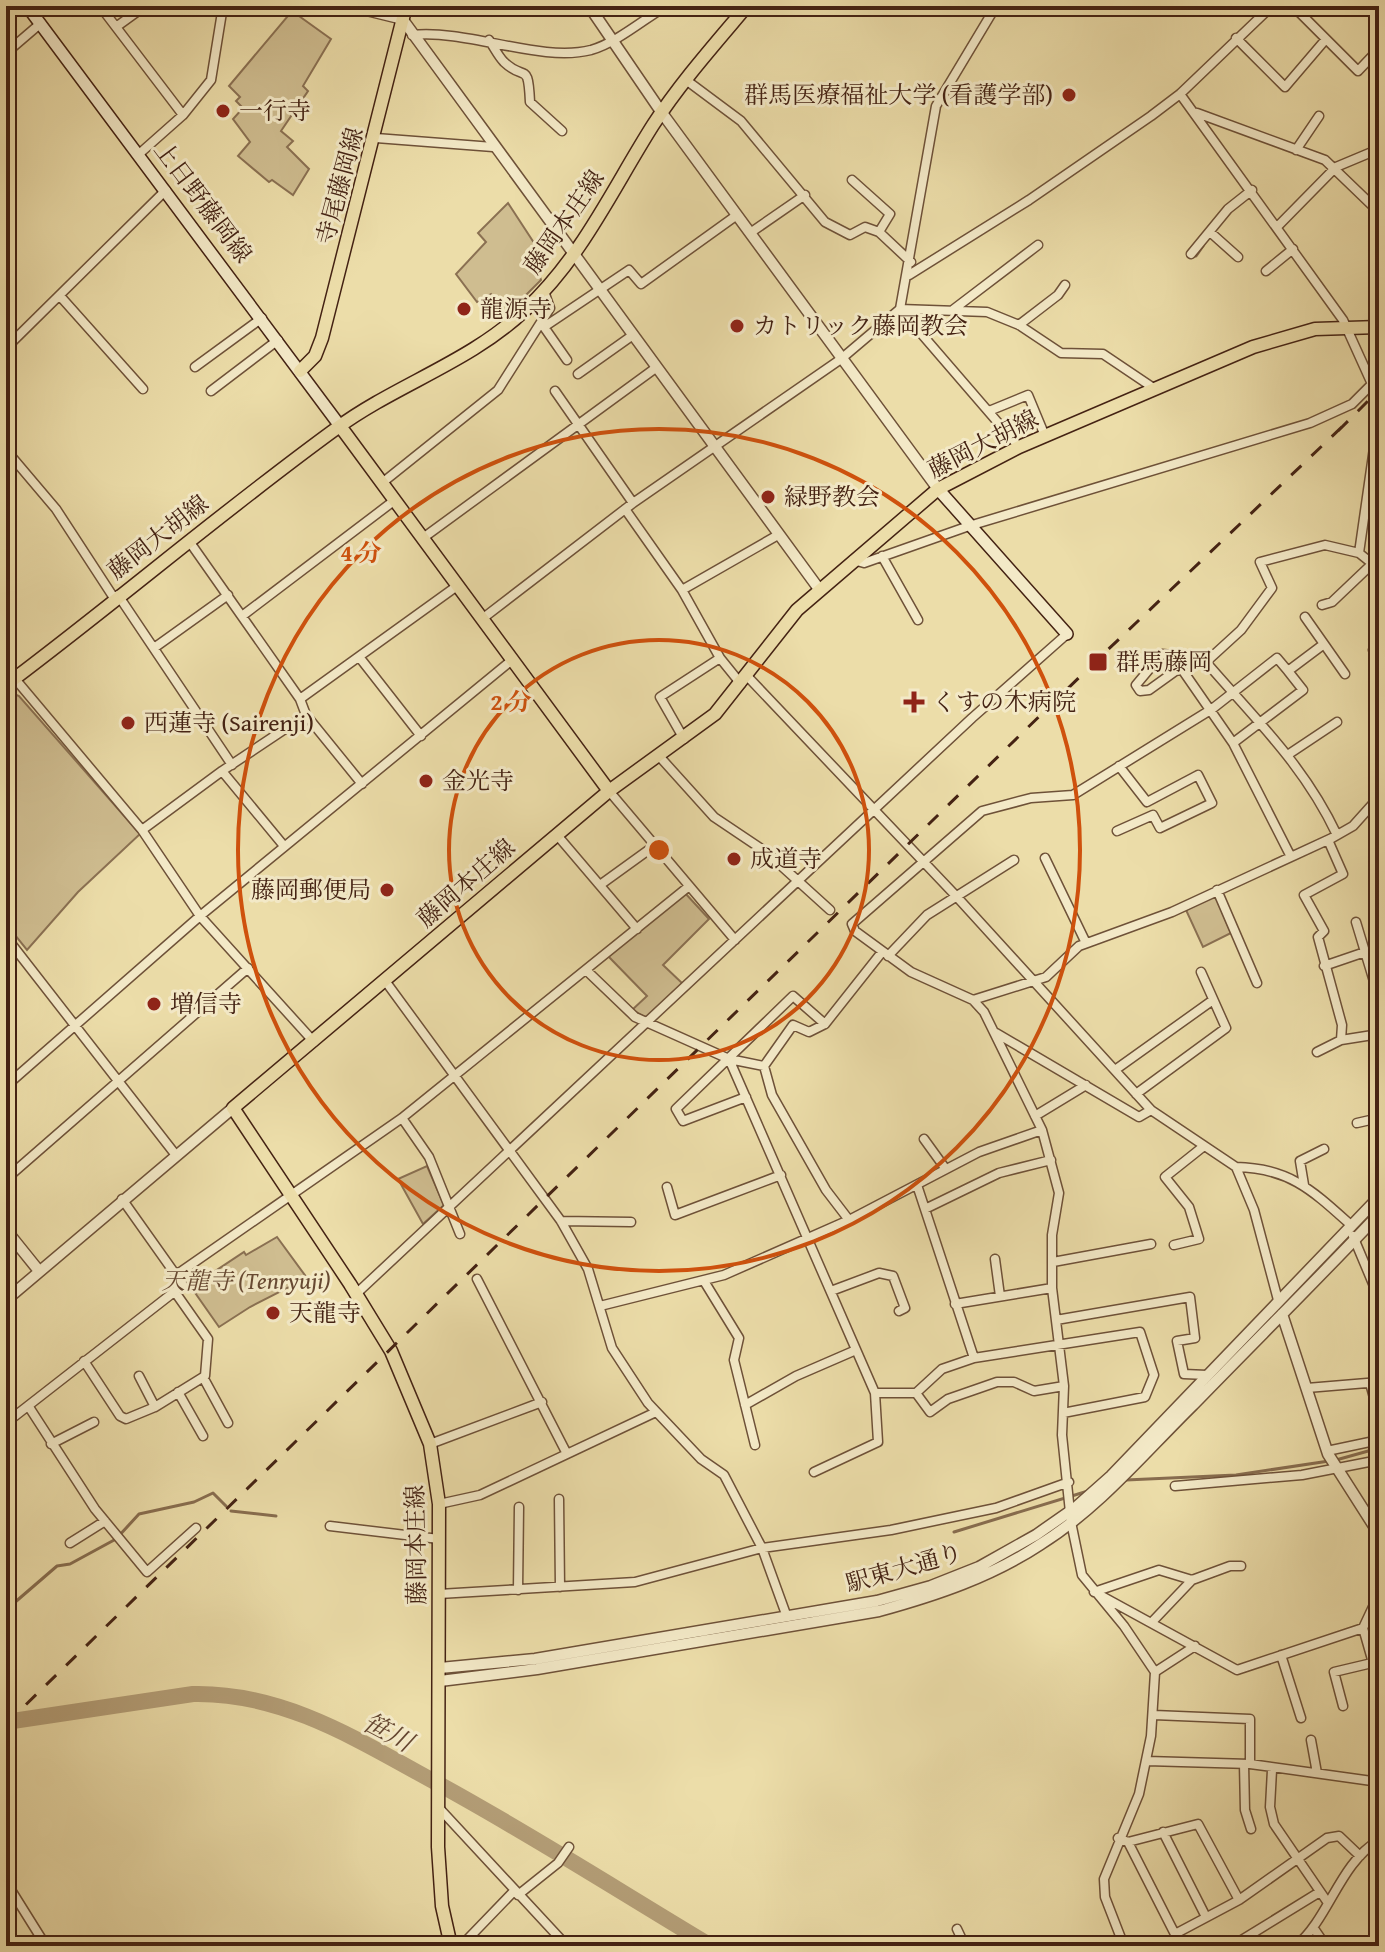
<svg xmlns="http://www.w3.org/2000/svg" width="1385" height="1952" font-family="'Gentium Book Plus','Noto Serif JP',serif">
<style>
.green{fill:#cfbd90;stroke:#8a7052;stroke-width:2}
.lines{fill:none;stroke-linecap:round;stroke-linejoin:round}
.stream{stroke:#876c4e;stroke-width:3}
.river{stroke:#b39d76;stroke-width:16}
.minor-casing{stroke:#6e5138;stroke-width:11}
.tertiary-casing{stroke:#6e5138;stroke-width:13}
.secondary-casing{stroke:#442213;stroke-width:14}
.primary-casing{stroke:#442213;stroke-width:15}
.minor{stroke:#f3e9c7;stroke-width:8}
.tertiary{stroke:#f3e9c7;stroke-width:10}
.secondary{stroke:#f3e9c7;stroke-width:11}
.primary{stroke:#ecdda9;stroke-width:12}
.rail{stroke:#442213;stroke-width:3;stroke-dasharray:14 14;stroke-linecap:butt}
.ring{fill:none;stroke:#cf510d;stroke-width:4}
.poi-dot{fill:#8f2418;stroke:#f3e9c7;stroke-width:3}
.labels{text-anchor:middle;stroke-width:6;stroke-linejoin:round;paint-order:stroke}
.poi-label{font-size:24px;fill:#442213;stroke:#f3e9c7;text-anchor:start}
.street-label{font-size:24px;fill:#442213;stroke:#f3e9c7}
.park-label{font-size:24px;font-style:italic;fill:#674932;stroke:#f3e9c7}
.water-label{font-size:26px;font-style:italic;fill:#654731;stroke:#f3e9c7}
.centre{fill:#cf510d;stroke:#f3e9c7;stroke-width:4}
.ring-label{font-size:24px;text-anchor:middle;font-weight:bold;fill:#cf510d;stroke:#f3e9c7;stroke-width:6;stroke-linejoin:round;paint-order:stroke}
</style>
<rect width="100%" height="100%" fill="#ecdda9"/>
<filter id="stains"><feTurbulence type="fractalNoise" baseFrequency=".0025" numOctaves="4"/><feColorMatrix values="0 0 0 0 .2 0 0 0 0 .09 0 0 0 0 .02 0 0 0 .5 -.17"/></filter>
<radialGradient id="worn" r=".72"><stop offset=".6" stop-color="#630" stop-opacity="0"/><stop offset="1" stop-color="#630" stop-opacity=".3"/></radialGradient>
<path class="green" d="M292 11 331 39 303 86 308 91 281 131 293 141 287 147 309 169 293 195 272 180 269 182 238 156 250 142 233 119 243 108 236 101 240 97 229 86Z
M508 203 540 252 534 257 541 280 507 314 491 294 477 302 456 274 486 242 478 233Z
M12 693 19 696 140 834 78 892 27 950 6 924V698Z
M685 893 709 919 663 965 683 984 647 1018 632 1010 647 996 608 956Z
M1212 896 1216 897 1231 933 1203 947 1186 910Z
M427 1166 444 1205 423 1224 398 1179Z
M277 1237 307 1278 250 1307 219 1327 191 1287 244 1252 246 1255Z"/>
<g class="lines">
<path class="stream" d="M1196 256 1203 246
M1336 1460 1379 1448
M1126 1480 1236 1475 1329 1461
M231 1511 276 1516
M954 1532 1088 1491
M6 1610 57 1566 70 1564 116 1539 139 1514 194 1502 213 1493 226 1506"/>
<path class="river" d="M6 1722 193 1694C283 1692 358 1740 435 1782 529 1833 619 1891 711 1946"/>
<defs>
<path id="minor" d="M100 6 183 115
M346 6 403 20
M1293 6 1358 71 1378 50
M116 27 145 6
M412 35C469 29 540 63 591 50 616 43 643 20 666 6
M1236 38 1285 87 1326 39
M489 40C494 47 498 56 504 62 525 82 528 60 530 102L562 131
M6 53 41 23
M686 80 741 121 825 222 850 235 865 227 879 232 911 262
M1197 113 1325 160 1379 212
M376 138 493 147
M1296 150 1319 116
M139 154 183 115 211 80 223 6
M852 180 890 214 879 232
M1278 226 1336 167 1379 149
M1210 232 1238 257
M750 233 805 195
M1191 254 1228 209 1252 190
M1266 271 1293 249
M909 275 1029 200 1151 116 1180 94 1272 6
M60 296 143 389
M900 309 987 312 1019 325 1061 353 1103 354 1155 389
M900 309 1019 447
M954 309 1038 245
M540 325 544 327 629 270 641 284 737 215
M1019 325 1058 295 1065 285
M544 327 567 360
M6 348 166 190
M195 367 262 318
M578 374 633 335
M211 391 278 340
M555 391 633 503
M989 411 1028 395 1045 436
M1379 413 1359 553 1379 569
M6 450 56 509 114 598
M382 483 498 390 550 308 544 291
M625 509 682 590 720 658 741 684
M423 538 657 367
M189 541 300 699 306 715 222 771 284 846
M882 556 918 620
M853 560 864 563 969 526 1310 423 1352 404 1372 384 1343 320 1180 94
M682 590 778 535
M118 595 232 765
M1322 605 1332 602 1372 564
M242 616 395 500
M482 619 633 503 841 359 900 309 936 106 996 6
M1324 644 1345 674
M154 648 228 595
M1373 650 1379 645
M360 658 421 736
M1181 667 1149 690 1140 691 1136 685 1162 654 1172 655 1233 743 1290 855
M6 668 142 830 200 916 314 1042
M748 677 957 897 1151 1110 1236 1167 1254 1210 1278 1300
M300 699 457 586
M306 715 362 784
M684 739 660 697 720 658
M1233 743 1303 690 1288 671
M1289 754 1337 722
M659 756 714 817 766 852 830 910
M609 791 735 940
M142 830 222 771
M1117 831 1153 815 1160 828 1212 803 1198 775 1147 802 1119 766
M557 835 637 929
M1337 835C1304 765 1256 720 1206 662L1241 630 1272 588 1260 562 1325 545 1359 553
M1045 858 1086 943
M600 885 654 846
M1217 890 1257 983
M1356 922 1379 998
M6 937 175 1154
M888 956 927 915 1014 860
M1324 966 1365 952
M586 970 635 1017 729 1059 875 1393H916L942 1369 974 1358 1140 1332 1154 1375 1145 1397 1063 1413
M386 982 561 1221 588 1269 612 1348 648 1403 701 1459 724 1475 762 1548 787 1617
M973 1000 1046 977 1079 946 1172 912 1332 838 1353 826 1379 797
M996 1033 1139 1117 1151 1110
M1341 1040 1379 1034
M1317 1052 1341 1040 1342 1025 1318 937 1324 931 1304 895 1343 874 1328 840
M729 1059 764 1066
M1115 1070 1213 1000
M6 1086 200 916 512 660
M1136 1094 1226 1028 1201 972
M746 1097 683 1121 676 1109 793 996 825 1024
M1035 1116 1086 1085
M402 1118 429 1157 460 1234
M1357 1123 1379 1118
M924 1139 945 1168
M1236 1167C1290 1168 1313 1191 1352 1226
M6 1179 248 968
M917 1185 974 1358
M1304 1185 1300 1161 1324 1149
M667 1187 675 1215 781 1175
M925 1209 999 1173 1051 1160
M849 1220 826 1190 772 1095 764 1066 793 1025 809 1032 825 1024 882 952
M561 1221 631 1222
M1353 1236 1379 1298
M1174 1245 1199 1239 1189 1207 1165 1177 1204 1146
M995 1259 1000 1296
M1053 1262 1151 1244
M176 1275 402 1118 688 887
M477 1279 567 1454
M704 1281 739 1338 734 1360 755 1445
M831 1291 879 1273 893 1276 905 1308 899 1311
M356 1294 972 718 1067 634
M955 1304 1052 1288
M600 1306 724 1275 849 1220 979 1152 1042 1130
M1056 1320 1190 1297 1195 1338 1177 1341 1184 1374 1207 1375
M84 1361 120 1416 126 1419 155 1407 205 1376 208 1339 175 1292
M139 1376 155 1407
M203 1377 228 1423
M1370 1383 1379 1416
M1307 1388 1379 1382
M178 1392 203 1436
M916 1393 930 1412 948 1399 997 1382H1014L1034 1391 1064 1386
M745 1405 796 1376 856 1350
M29 1407 95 1509 147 1572 196 1528
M6 1423 183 1285 122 1199
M51 1444 94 1422
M430 1444 542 1402
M1327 1451 1379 1440
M814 1472 878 1442 875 1393
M1175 1486 1302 1475 1379 1460
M6 1496 9 1501
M559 1499 560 1587
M439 1504 480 1495 656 1412
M330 1526 439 1539
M70 1543 105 1521
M518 1590 519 1507
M1094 1592 1159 1570 1192 1580 1230 1566H1241
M439 1594 635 1582 762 1548 891 1530 996 1508 1069 1482
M1098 1594 1237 1670 1363 1628
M1379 1594 1363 1628 1379 1684
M1152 1622 1192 1580
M1281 1655 1301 1718
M1155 1672 1195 1646
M1343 1706 1334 1672 1372 1663
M1154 1715 1250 1719V1764
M1311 1740 1317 1773
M1147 1761 1250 1764 1379 1782
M1244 1764 1245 1810 1251 1829
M1272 1770 1270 1807 1274 1824 1328 1903
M439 1808 567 1946
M1163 1832 1206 1917
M1118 1838 1128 1842 1198 1824 1239 1900
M1128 1842 1181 1946
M6 1882 46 1946
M518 1895 558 1863 569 1847
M957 1929 965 1946
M1315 1930 1326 1946
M1175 1934 1239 1900 1327 1838 1339 1836 1360 1856
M461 1946 514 1891
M1124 1946 1105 1897 1104 1879 1139 1794 1151 1736 1155 1672 1124 1626 1082 1575 1071 1522 1062 1435 1064 1386 1052 1288V1235L1059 1193 1042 1130 984 1012 973 1000 911 972 855 931 852 924 982 811 1031 798 1073 795 1212 709 1277 658 1288 671 1324 644 1305 617
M1232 1946 1318 1893
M1296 1946C1330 1917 1339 1864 1379 1840"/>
<path id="tertiary" d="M589 6 662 113 938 489
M403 20 819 589
M6 1230 39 1271
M6 1300 233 1108
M1282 1314 1328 1454 1379 1534
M440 1668 535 1659 877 1601 931 1586 979 1567 1036 1535 1076 1507 1111 1476 1379 1197
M440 1681 537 1669 879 1611C937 1595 991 1577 1041 1544 1100 1507 1144 1453 1193 1405 1255 1341 1318 1279 1379 1214"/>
<path id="secondary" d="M27 6 340 426
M938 489 1067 634"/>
<path id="primary" d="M300 371 315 356 322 338 406 6
M340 426 609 791
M6 685C118 601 224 510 337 428 397 384 471 362 526 309 582 257 613 188 653 125 681 82 715 44 747 6
M451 1946 442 1906 438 1847 439 1504 430 1444 391 1351 350 1284 233 1108 609 791 715 714 797 610 938 489 1019 447 1253 347 1315 329 1379 327"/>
</defs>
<use href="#minor" class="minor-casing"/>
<use href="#tertiary" class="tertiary-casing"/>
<use href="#secondary" class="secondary-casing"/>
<use href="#primary" class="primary-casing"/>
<use href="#minor" class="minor"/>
<use href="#tertiary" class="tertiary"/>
<use href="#secondary" class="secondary"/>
<use href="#primary" class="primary"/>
<path class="rail" d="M1338 431 1379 390
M6 1724 1096 661 1345 424"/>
</g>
<g class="ring">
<circle cx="659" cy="850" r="210"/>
<circle cx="659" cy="850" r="421"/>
</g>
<g class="poi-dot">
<circle cx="1069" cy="95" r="8"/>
<circle cx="223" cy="111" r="8"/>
<circle cx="464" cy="309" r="8"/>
<circle cx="737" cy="326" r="8"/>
<circle cx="768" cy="497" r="8"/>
<rect x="1088" y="652" width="20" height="20" rx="4"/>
<path d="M910 690h8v8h8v8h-8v8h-8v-8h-8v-8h8z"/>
<circle cx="128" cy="723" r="8"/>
<circle cx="426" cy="781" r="8"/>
<circle cx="734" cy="859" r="8"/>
<circle cx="387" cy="890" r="8"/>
<circle cx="154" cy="1004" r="8"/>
<circle cx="273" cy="1313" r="8"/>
</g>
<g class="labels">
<g class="poi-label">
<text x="1053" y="103" text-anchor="end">群馬医療福祉大学 (看護学部)</text>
<text x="239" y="119">一行寺</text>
<text x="480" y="317">龍源寺</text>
<text x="753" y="334">カトリック藤岡教会</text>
<text x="784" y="505">緑野教会</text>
<text x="1116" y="670">群馬藤岡</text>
<text x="932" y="710">くすの木病院</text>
<text x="144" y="731">西蓮寺 (Sairenji)</text>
<text x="442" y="789">金光寺</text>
<text x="750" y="867">成道寺</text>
<text x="371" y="898" text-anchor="end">藤岡郵便局</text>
<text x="170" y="1012">増信寺</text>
<text x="289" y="1321">天龍寺</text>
</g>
<g class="street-label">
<text transform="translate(340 186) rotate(-75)" y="8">寺尾藤岡線</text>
<text transform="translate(203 202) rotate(53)" y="8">上日野藤岡線</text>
<text transform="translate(564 222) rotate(-55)" y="8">藤岡本庄線</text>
<text transform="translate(983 444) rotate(-27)" y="8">藤岡大胡線</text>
<text transform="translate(158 537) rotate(-38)" y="8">藤岡大胡線</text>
<text transform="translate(466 883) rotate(-41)" y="8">藤岡本庄線</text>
<text transform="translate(416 1545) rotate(-91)" y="8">藤岡本庄線</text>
<text transform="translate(904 1568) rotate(-16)" y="8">駅東大通り</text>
</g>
<g class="park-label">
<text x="246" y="1289">天龍寺 (Tenryuji)</text>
</g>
<g class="water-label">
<text transform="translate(388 1732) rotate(28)" y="9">笹川</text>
</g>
</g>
<circle cx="659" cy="850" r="12" class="centre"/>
<g class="ring-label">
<text x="361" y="561">4 分</text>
<text x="511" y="710">2 分</text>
</g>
<rect width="1385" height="1952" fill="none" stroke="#ecdda9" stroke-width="32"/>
<rect x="8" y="8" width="1369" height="1936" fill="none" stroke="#442213" stroke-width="4"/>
<rect x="16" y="16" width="1353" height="1920" fill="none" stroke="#442213" stroke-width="2"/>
<rect width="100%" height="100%" filter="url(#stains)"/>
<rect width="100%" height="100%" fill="url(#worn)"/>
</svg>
